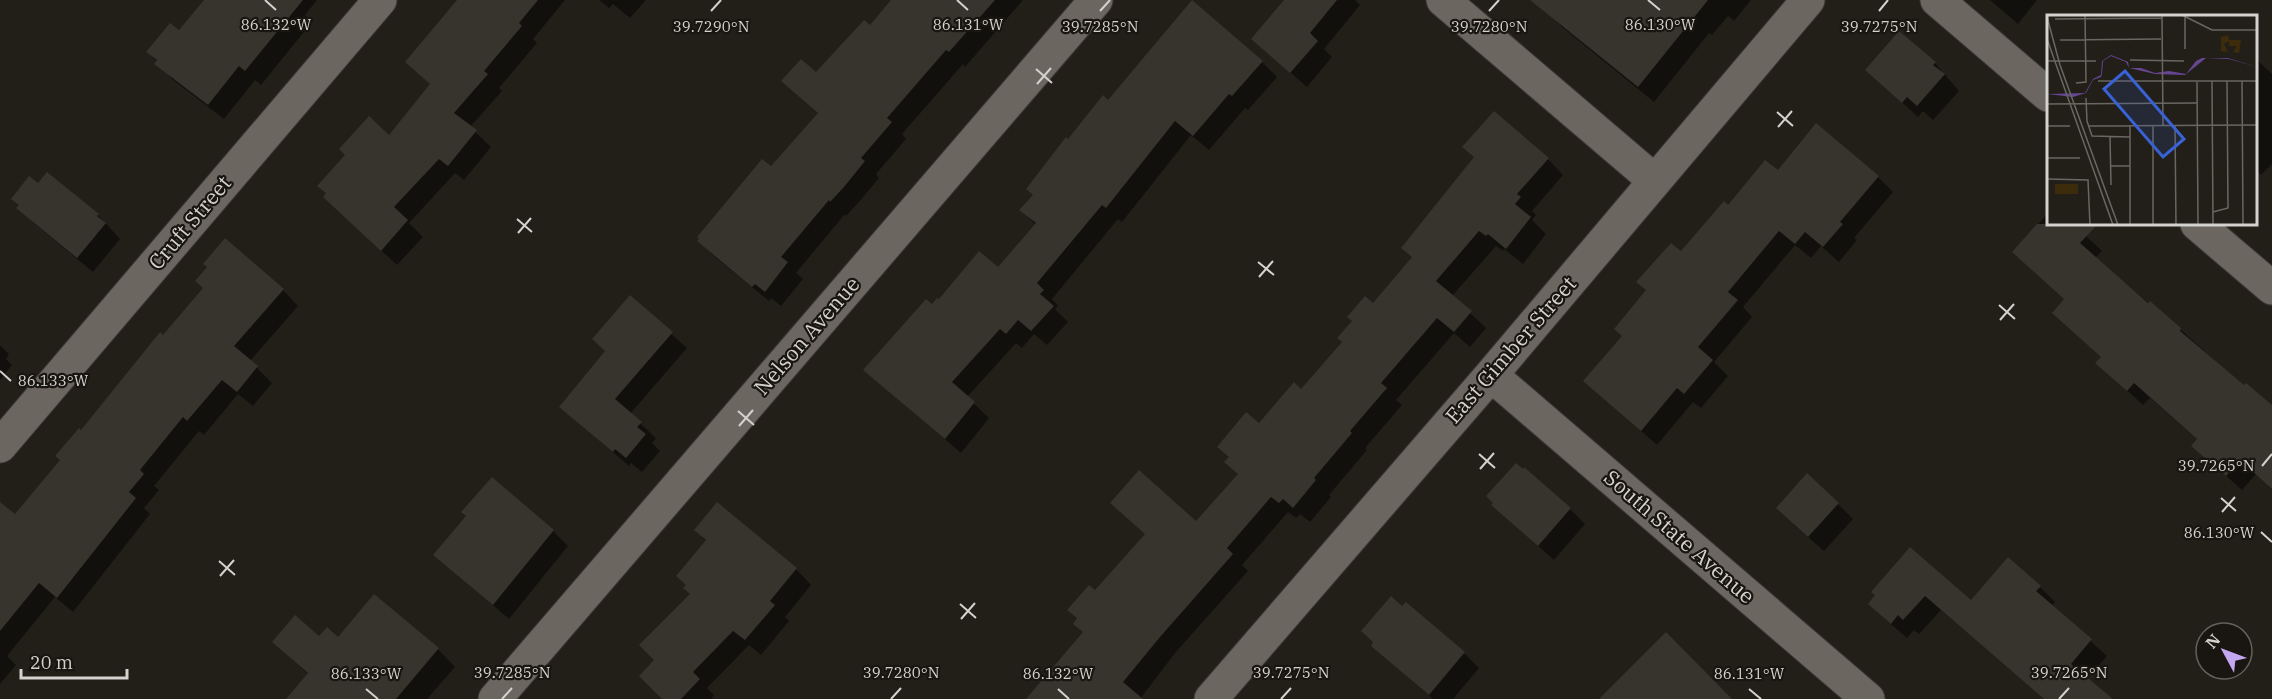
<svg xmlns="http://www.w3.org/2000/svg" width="2272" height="699" font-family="'IBM Plex Serif',serif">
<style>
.shadow{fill:#0007}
.building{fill:#37332d}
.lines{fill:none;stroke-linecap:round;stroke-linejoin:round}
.minor-casing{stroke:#3c3834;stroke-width:35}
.minor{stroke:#6b6760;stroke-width:33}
.ticks{fill:none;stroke:#d4d2ce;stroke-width:2}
.labels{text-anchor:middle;stroke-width:4.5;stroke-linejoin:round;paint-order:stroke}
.street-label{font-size:21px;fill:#d4d2ce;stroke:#191510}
.inset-road{fill:none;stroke:#696761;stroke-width:1.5}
.view{fill:#3862d6;fill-opacity:0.15;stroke:#3862d6;stroke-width:3}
.inset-edge{fill:none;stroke:#d4d2ce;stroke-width:3}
.ticks-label{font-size:15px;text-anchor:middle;fill:#d4d2ce;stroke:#191510;stroke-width:4.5;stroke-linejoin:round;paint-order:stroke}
</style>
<rect width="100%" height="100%" fill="#221f19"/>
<path class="shadow" d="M207 0H317L305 15 312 22 261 85 255 80 224 119 172 79 148 52 180 32Z
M459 0H565L533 39 537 43 499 88 502 91 470 127 491 147 464 180 455 173 409 223 423 237 397 265 340 212 389 137 431 85 407 62Z
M599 0H646L630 18 613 4 609 8Z
M893 0H1023L965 67 963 64 902 134 906 139 876 174 879 178 859 202 846 216 845 214 796 273 803 279 781 306 771 298 769 301 714 256 699 241 771 169 819 114 783 81 816 74 870 27Z
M1286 0H1355L1360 5 1324 49 1332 57 1307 87 1269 54Z
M1550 0H1751L1734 21 1728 16 1712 35 1709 33 1654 102 1562 27 1547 12Z
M1990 0H2037L2018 24Z
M2256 59 2272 74V164L2261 175 2256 170Z
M1262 62 1277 77 1248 110 1245 108 1209 150 1191 135 1122 222 1118 219 1052 299 1058 306 1055 309 1068 322 1047 345 1034 334 1022 348 1016 343 967 397 989 418 961 453 865 370 932 306 998 269 1036 225 1021 210 1034 195 1068 141 1108 102Z
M1935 63 1959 91 1933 120 1923 111 1918 117 1867 70Z
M1548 159 1563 175 1532 211 1536 215 1532 220 1546 234 1523 264 1504 249 1503 251 1496 246 1452 296 1486 328 1470 347 1454 333 1396 400 1402 405 1365 448 1367 450 1329 495 1331 497 1310 522 1300 514 1296 518 1288 512 1242 565 1248 571 1175 653 1140 699H1028L1084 633 1095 592 1196 523 1239 475 1259 425 1301 391 1374 306Z
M1778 172 1878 177 1893 192 1854 238 1857 240 1839 262 1821 246 1811 258 1795 245 1743 307 1752 317 1714 362 1728 376 1701 408 1693 402 1657 445 1585 381 1623 336 1681 254 1728 207Z
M38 185 98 215 120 239 93 272 34 223 18 208Z
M2048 213V224H2073L2102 251 2095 258 2180 329 2244 387 2272 407V489L2256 474 2242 490 2209 461 2198 440 2150 398 2143 405 2097 363 2102 357 2066 300 2014 252Z
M283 290 298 306 250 361 272 383 253 406 238 394 204 435 199 431 154 486 159 490 144 508 150 514 73 612 55 597 7 656 16 665 0 684V524L15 517 61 460 81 432 164 337Z
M630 297 687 348 630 414 656 438 652 443 660 451 642 472 631 463 629 466 561 407 606 352Z
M0 345 9 354 6 359 12 365 0 380Z
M717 504 796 569 811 585 785 617 789 621 761 655 749 645 707 688 714 695 711 699H664L656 660 691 594 707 542 696 530Z
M1838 504 1853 519 1824 551 1793 524Z
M1570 509 1585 524 1554 560 1509 520Z
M467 517 553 531 568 546 509 619 435 555Z
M1910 549 1972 602 2040 587 2055 602 2052 606 2107 656 2087 679 2111 699H2045L1941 610 1919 634 1914 630 1907 638 1885 619Z
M374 597 438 649 455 667 427 699H288L309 675 274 642 319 638 338 639Z
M1373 646 1464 653 1479 668 1453 699H1433Z"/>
<path class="building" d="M204 0H303L245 71 239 66 208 105 154 64 157 60 146 52 170 23 179 30Z
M457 0H538L519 23 522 26 484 71 488 74 454 113 477 130 448 166 439 159 394 207 408 220 381 251 323 197 326 193 317 186 345 155 339 149 369 116 389 135 430 84 405 62Z
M891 0H995L949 52 946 50 887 118 892 122 861 158 865 161 844 187 830 202 829 200 781 257 788 262 765 292 755 284 752 287 697 241 699 239 697 237 762 159 771 166 818 113 781 81 801 59 816 72 864 20 870 25Z
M1192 0 1263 61 1232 96 1229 94 1193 136 1175 121 1106 208 1102 205 1037 283 1044 290 1040 294 1054 306 1031 331 1018 320 1006 334 1000 329 952 382 975 402 945 439 863 370 926 299 932 304 937 298 939 299 979 251 998 267 1036 223 1019 210 1033 195 1026 189 1066 137 1068 139 1103 95 1108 100Z
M1284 0H1337L1310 33 1318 41 1290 73 1251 39Z
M1530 0H1708L1638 87Z
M1899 31 1936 62 1933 65 1945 74 1917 106 1907 97 1902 103 1865 70Z
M1494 111 1549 158 1517 194 1521 197 1515 204 1531 217 1506 249 1488 234 1486 236 1479 231 1436 281 1472 311 1454 332 1437 318 1381 383 1387 388 1350 431 1352 433 1314 478 1316 480 1293 508 1283 499 1279 503 1271 497 1227 548 1233 554 1160 637 1123 682 1143 699H1026L1083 632 1073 624 1077 618 1067 610 1089 585 1095 590 1145 534 1110 503 1139 470 1196 521 1238 474 1224 462 1229 457 1217 447 1246 412 1259 423 1294 382 1301 389 1342 342 1337 338 1352 321 1347 317 1365 296 1373 303 1412 257 1401 248 1474 157 1462 147Z
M1816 123 1879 176 1840 222 1843 224 1823 247 1805 232 1795 244 1779 231 1728 292 1738 300 1698 347 1713 360 1684 394 1677 388 1641 431 1583 381 1622 336 1614 329 1646 290 1636 282 1671 243 1681 251 1724 201 1728 205 1765 160 1778 170Z
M47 172 99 214 97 216 106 223 77 258 16 208 19 205 11 199 29 176 38 183Z
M2037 224H2098L2080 243 2148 303 2150 301 2181 328 2180 331 2244 385 2246 383 2272 405V489L2240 460 2226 476 2191 446 2197 439 2134 383 2127 391 2095 363 2101 357 2052 313 2064 299 2012 252Z
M225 238 284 289 234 346 258 366 237 392 222 380 187 421 183 417 140 470 144 474 129 492 136 498 57 598 39 583 0 631V502L15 514 60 460 55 456 79 428 81 430 160 332 163 335 203 288 195 281 207 267 203 264Z
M630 295 673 332 615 399 642 422 637 427 646 434 626 458 615 449 613 452 559 407 605 351 592 339Z
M1516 463 1523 469 1524 467 1571 508 1538 546 1491 505 1493 503 1486 496Z
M1807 473 1839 503 1808 537 1776 508Z
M492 477 554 530 493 605 433 555 466 516 461 512Z
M717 502 797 568 770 601 775 605 745 640 733 631 693 672 700 679 681 699H662L639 676 654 660 639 645 690 594 683 588 686 585 676 576 706 540 694 530Z
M1910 547 1971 600 2008 557 2041 586 2036 591 2092 639 2071 664 2113 699H2044L1925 596 1903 620 1898 615 1891 624 1868 604 1875 595 1871 592Z
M374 594 439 648 396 699H286L308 673 272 642 295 615 319 636 327 627 338 637Z
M1391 596 1402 606 1406 602 1465 652 1429 695 1371 646 1373 642 1361 631Z
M1666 632 1732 699H1599Z"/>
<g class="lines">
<defs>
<path id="minor" d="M1443 0 1655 181
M1937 0 2048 95
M2197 224 2272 288
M1491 375 1868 699
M0 446 380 0
M495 699 1096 0
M1211 699 1491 375 1808 0"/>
</defs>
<use href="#minor" class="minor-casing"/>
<use href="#minor" class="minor"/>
</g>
<path class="ticks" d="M265 0 276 10M957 0 968 10M1648 0 1660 10M711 11 721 0M1100 11 1110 0M1489 11 1499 0M1879 11 1888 0M1036 69 1052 83M1037 84 1051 68M1777 112 1793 126M1778 127 1792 111M517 219 532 232M518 233 531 218M1258 262 1274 275M1259 277 1273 261M1999 305 2015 319M2000 320 2014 304M0 371 11 381M738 411 754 425M739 426 753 410M1479 454 1495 468M2262 466 2272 454M1480 469 1494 453M2221 498 2236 511M2222 512 2235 497M2261 532 2272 542M219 561 235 575M220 576 234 560M960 604 976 618M961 619 975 603M366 689 378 699M1058 689 1069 699M1749 689 1761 699M502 699 512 688M891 699 901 688M1281 699 1291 688M2059 699 2069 688"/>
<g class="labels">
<g class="street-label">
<text transform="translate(190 223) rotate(-50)" y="7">Cruft Street</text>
<text transform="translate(807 336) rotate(-49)" y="7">Nelson Avenue</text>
<text transform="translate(1511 350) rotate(-49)" y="7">East Gimber Street</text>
<text transform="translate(1679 537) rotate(41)" y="7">South State Avenue</text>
</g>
</g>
<g transform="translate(2047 15)">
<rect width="210" height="210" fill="#221f19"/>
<path d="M181 20 182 25H194L192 38 186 37 190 31H182V26L177 29 181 37 174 36V22ZM8 169H31V179H8Z" fill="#3d2c0b"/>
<path d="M64 40 79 46 81 47 82 53H94L108 58 122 56 139 59 149 46 155 43H181L210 52 182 44 159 43 138 60 108 59 82 53 79 47 64 41 56 46 55 59 54 62 46 65 39 78 26 82 0 79 38 78 46 64 54 60 55 46Z" fill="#664592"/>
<path class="inset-road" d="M115 0 116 110M135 0 165 15H210M0 2 13 50 71 210M138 2V34M8 4 115 3M0 24 66 210M13 25 114 24M83 45 137 46M0 46H49M51 66H210M165 66 166 210M195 66 196 210M150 67 151 210M29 68 39 67 38 0M39 83 40 106 45 121 83 122M0 89 151 88M83 110V210M106 110V210M128 110 129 210M0 111H23M41 111 210 110M63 121 64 170M0 143H33M63 151H83M0 164 41 165 43 210M166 197 181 193 180 66"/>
<path class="view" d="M78 56 137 124 116 142 57 74Z"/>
<rect width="210" height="210" class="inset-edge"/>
</g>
<g class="ticks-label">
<text x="276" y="30">86.132°W</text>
<text x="1660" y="30">86.130°W</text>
<text x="968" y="30">86.131°W</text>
<text x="711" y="32">39.7290°N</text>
<text x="1100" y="32">39.7285°N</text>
<text x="1489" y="32">39.7280°N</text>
<text x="1879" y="32">39.7275°N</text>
<text x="53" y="386">86.133°W</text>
<text x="2216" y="471">39.7265°N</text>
<text x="2219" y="538">86.130°W</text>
<text x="512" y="678">39.7285°N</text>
<text x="901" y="678">39.7280°N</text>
<text x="1291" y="678">39.7275°N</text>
<text x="2069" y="678">39.7265°N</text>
<text x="366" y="679">86.133°W</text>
<text x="1058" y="679">86.132°W</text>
<text x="1749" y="679">86.131°W</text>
</g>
<g transform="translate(2224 651) rotate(311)"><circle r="28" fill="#191510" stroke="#64615c" stroke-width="1.5"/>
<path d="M0-4.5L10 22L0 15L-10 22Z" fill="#c4a7f1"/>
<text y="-9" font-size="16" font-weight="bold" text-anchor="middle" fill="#d4d2ce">N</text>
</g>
<path d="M21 669v9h106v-9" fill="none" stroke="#d4d2ce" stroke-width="3"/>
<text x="30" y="669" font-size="18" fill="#d4d2ce" stroke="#191510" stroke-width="4.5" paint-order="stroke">20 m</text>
</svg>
